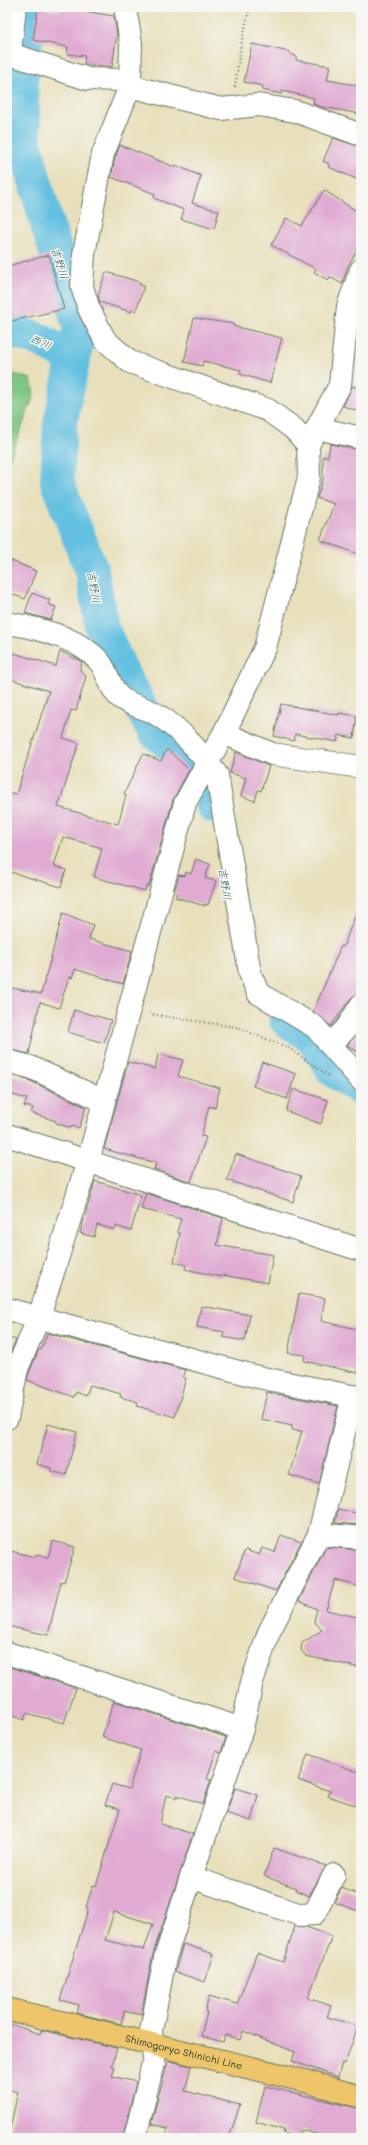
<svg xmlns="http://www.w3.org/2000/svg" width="368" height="2145" font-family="Mali,'Klee One',sans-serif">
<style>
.green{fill:#7ec682;stroke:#4e825b}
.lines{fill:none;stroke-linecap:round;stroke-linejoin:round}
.river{stroke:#62c0e0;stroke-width:34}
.building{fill:#e0aad2;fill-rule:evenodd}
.minor-casing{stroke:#657663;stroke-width:24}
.major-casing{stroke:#657663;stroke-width:24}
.path{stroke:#657663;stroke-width:2.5;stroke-dasharray:1 3;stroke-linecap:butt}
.minor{stroke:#fff;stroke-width:22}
.major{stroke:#eec569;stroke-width:22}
.labels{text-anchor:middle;stroke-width:3;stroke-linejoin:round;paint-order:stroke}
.street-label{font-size:10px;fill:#1f3d34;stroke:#f6f6f2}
.water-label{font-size:11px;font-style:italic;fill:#305e5f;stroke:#f6f6f2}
</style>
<rect width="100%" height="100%" fill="#f6f6f2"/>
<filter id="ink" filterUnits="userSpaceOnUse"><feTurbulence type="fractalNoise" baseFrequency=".025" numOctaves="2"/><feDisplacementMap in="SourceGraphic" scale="8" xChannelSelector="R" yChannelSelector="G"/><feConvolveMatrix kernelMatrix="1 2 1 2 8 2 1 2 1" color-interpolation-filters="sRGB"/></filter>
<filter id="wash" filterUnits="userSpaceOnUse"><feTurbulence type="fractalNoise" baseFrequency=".012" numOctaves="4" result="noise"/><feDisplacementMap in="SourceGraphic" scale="16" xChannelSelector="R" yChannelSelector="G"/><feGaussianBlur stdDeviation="0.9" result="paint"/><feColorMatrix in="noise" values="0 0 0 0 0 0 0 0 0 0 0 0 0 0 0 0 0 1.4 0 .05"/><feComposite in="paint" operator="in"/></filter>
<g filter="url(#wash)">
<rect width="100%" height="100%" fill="#e8e0bb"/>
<path class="green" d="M7 372 31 379 34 395 7 466Z"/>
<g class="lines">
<path class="river" d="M30 7 21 86 25 145 47 224 80 328 60 424 57 482 92 571 102 628 123 675 154 731 209 780 213 806
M7 329 40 340 74 359
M286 1020 312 1037 333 1070 361 1089"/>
</g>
<g id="blocks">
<path class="building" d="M60 7 114 16 117 34 112 67 84 64 85 56 67 54 68 47 33 40 38 8 60 11Z
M252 44 290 52V54L296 56V60L330 66 327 80 361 86V114L322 107 313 104 314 98 282 91V94L262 90 263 86 244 82Z
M333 138 361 147V181L328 167 329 164 323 161Z
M120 145 175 167V165L201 176 192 203 219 211 214 229 181 219 184 210 154 198 155 194 111 177 115 158Z
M324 190 361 214V243L348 266 342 284 330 277 328 280 314 272 316 269 271 245 286 218 302 226Z
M49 255 64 309 7 322V266Z
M106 272 140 282 139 284 144 286 136 311 132 310 131 312 100 302 98 295Z
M194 318 234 324 233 326 282 338 270 383 240 374 241 370 203 361 202 366 184 362Z
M352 386 361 389V412L343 406Z
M330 444 361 450V555L320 540 334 504 317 498 323 479V456L328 457Z
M7 559 36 571 25 599 7 592Z
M32 593 50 600 48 604 56 607 51 620 25 613Z
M7 651 56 666 60 651 82 662 80 670 86 676 76 711 71 710 63 738 79 743 58 807 118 824 126 795 124 794 143 754 161 761 167 749 189 770 173 800 149 886H146L145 891 94 877 102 848 63 837 54 866 66 870 61 887 7 871V792L16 794 49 691 10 679 11 676 7 675Z
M281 704 339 715V713L357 716 354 738 338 735 337 742 295 734 294 741 274 736Z
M236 752 269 766 261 791 258 790 255 801 241 796 246 778 230 773Z
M196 859 210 864 205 878 216 881 208 905 205 904V906L175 897 177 893 174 892 179 875 185 876 186 872 191 874Z
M360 903 361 993 351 998 331 1026 313 1012 341 946 343 947Z
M63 913 93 925 89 939 132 951 123 984 75 969 72 978 69 977 59 1008 40 1002 29 1054 7 1049V987L41 994Z
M74 1010 111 1020 104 1043 68 1032Z
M361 1029V1054L347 1045Z
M158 1054 183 1060 178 1076 220 1088 215 1108 209 1106 201 1136 206 1137 191 1182 154 1169 156 1163 104 1149 128 1062 155 1069Z
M262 1062 296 1074 287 1099 253 1086Z
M7 1074 26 1079 86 1107 79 1128 72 1126 71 1128 56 1123V1121L31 1113 33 1108 24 1106 27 1099 7 1093Z
M293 1089 328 1100 321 1124 286 1111Z
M236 1154 301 1176 293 1202 227 1180Z
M95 1181 141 1195 131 1231 116 1226 115 1230 97 1225 94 1237 80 1233Z
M146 1193 223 1218 217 1245 273 1255 268 1283 222 1275V1277L185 1269 186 1265 174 1262 180 1233 177 1232 181 1219 141 1209Z
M299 1294 325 1298 321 1321 361 1330V1370L359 1369 358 1373 304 1361 305 1355 288 1353Z
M201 1306 250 1315 245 1341 223 1337 224 1332 197 1327Z
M47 1333 186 1370 183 1378H186L175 1417 137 1406 138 1402 120 1397 121 1394 90 1385 86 1396 76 1392 74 1397 27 1380 29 1373 39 1349 41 1350Z
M7 1337 16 1340 7 1361Z
M267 1392 338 1406 319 1484 289 1475 302 1431 292 1430V1426L261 1419Z
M48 1424 77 1432 66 1475 51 1471V1468L37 1464Z
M338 1509 361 1514V1525L335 1523Z
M281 1535 301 1542 276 1591 235 1577 245 1550 259 1555 262 1548 275 1552Z
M53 1541 75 1547 64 1582 61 1581 48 1635 7 1626V1594L12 1574 7 1573V1550L35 1557V1555L48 1557Z
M326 1547 361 1550V1587L335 1580 326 1610 361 1618V1668L306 1656 301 1650 302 1643 322 1630 314 1621 317 1609 299 1601Z
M7 1666 76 1688 64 1723 26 1713 24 1720 7 1714Z
M114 1701 226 1737 221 1753 216 1751 207 1779 211 1780 203 1804 177 1795V1798L166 1795 160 1824 193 1834 153 1954 141 2015 124 2011 121 2024 77 2013 79 2005 60 2000 87 1913 88 1908 86 1907 93 1885 96 1886 120 1809 105 1805 112 1784 129 1789 141 1750 102 1737ZM114 1912 153 1924 144 1950 105 1940Z
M308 1754 361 1773V1807L328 1796 330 1791 298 1780Z
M235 1788 258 1795 251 1821 226 1813Z
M274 1848 326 1866 309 1896 295 1890 296 1888 264 1876Z
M342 1888 361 1896V1912L334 1902Z
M295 1926 306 1927 332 1936 308 1998 331 2006 327 2017 358 2026 347 2058H346L344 2064 342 2063 338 2077 292 2061 295 2052 243 2031 240 2040 225 2035 223 2042 201 2036 207 2012 205 2011 209 1996 237 2004 257 1953 283 1962Z
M183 1944 214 1954 205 1982 175 1972Z
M10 2024 40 2034 41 2030 117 2048 112 2066 115 2067 112 2076 136 2082 123 2138H8L18 2092 7 2089V2034Z
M168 2061 191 2066 185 2091 240 2105 229 2138H165L168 2128 151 2124Z
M265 2086 361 2109V2138H331L301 2130 299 2137 283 2133 284 2130 256 2122Z"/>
</g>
</g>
<g filter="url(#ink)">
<use href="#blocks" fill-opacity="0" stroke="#657663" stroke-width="1"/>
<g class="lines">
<defs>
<path id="minor" d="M7 53 88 79 122 80 130 86 221 109 258 105 295 111 361 135
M10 53 15 7
M317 428 361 438
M308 445 340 385 348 306 361 270
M7 623C38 628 77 637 99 661 108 671 110 690 121 698 131 706 148 708 159 716 182 730 201 754 217 775L250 973 258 993 315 1027 361 1080
M224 733 272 754 361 767
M330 1045 346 1029 361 1005
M7 1061 30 1067 104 1101
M7 1135 361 1250
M7 1309 258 1377 361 1398
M7 1418 17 1369 39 1317 88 1161 185 803 224 733 265 648 309 477 308 445 294 429 268 410 130 362 105 340 89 309 82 287 84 254 103 154 130 86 131 43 125 7
M319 1534 361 1538
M7 1653 242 1729
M191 1877 301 1915 314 1914 334 1875
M135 2138 154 2059 151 2031 165 1958 191 1877 242 1729 252 1682 269 1632 319 1534 353 1396"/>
<g id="major">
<path id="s1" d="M7 2009 305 2081 361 2097"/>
</g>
</defs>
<use href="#minor" class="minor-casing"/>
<use href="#major" class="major-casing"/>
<path class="path" d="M235 87 241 44 250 7
M149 1014 236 1027 287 1047 330 1077"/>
<use href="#minor" class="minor"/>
<use href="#major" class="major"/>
</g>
</g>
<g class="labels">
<g class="street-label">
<text dy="4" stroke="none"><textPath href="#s1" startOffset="182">Shimogoryo Shinichi Line</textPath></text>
</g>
<g class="water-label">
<text transform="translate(60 263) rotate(73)" y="4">吉野川</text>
<text transform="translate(41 342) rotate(24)" y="4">西川</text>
<text transform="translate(94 587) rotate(79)" y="4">吉野川</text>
<text transform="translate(225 884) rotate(81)" y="4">吉野川</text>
</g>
</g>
<rect width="368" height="2145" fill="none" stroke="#f6f6f2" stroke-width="24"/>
</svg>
